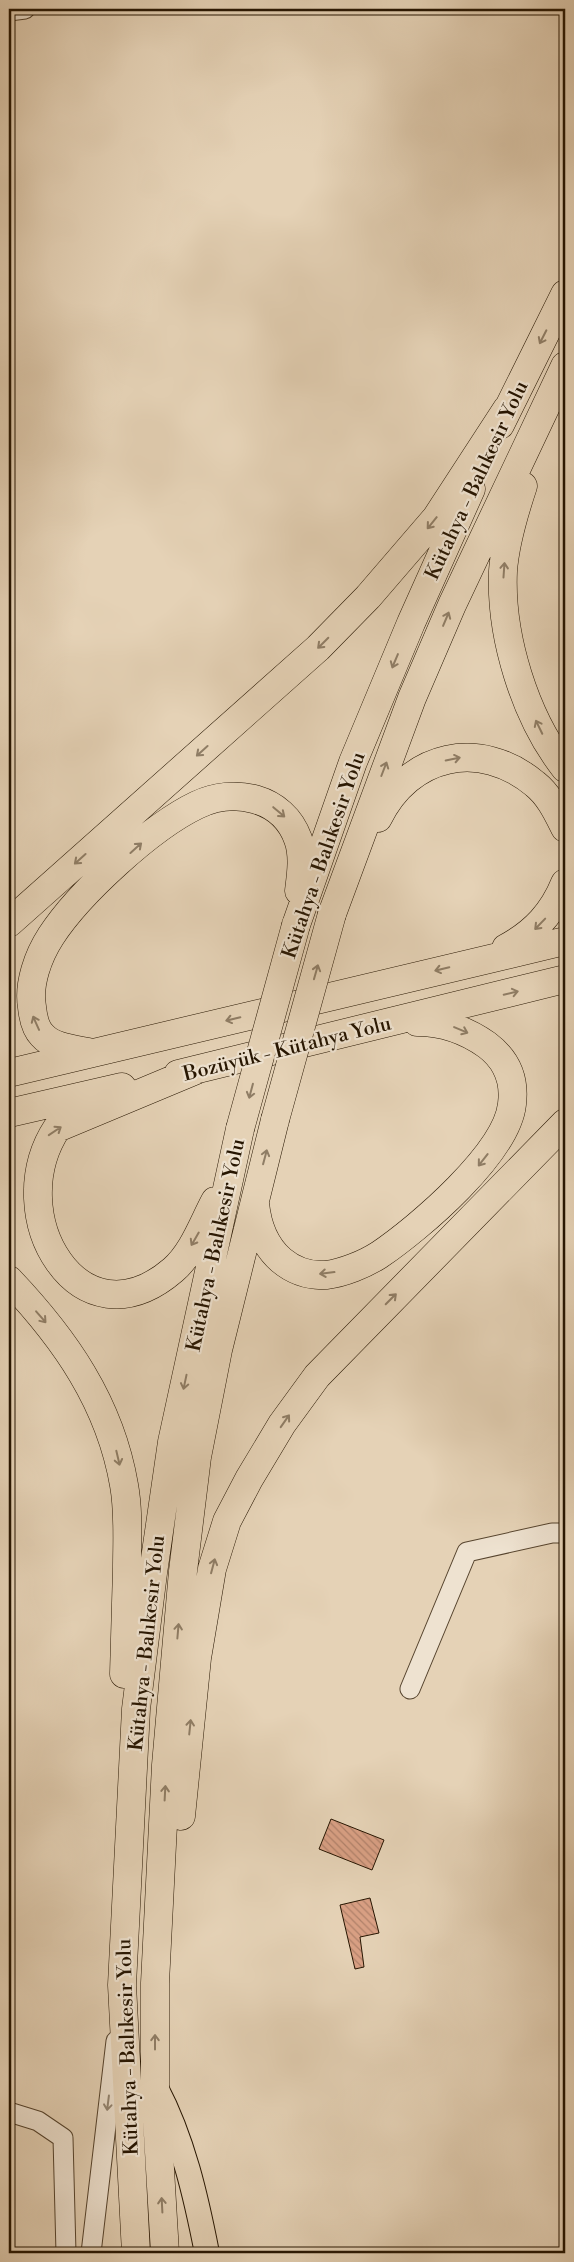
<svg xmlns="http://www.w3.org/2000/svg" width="574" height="2262" font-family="'Libre Bodoni',serif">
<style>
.building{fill:url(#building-back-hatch);stroke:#261501}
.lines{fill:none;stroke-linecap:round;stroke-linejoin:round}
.minor-casing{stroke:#56442e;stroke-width:21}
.major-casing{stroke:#261501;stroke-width:26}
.highway-casing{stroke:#261501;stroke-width:29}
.minor{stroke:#eee2d0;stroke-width:19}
.major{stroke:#e5d2b6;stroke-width:24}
.highway{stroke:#e5d2b6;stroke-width:28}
.highway-bridge-casing{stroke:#261501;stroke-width:29;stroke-linecap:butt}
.highway-bridge{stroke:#e5d2b6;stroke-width:28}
.oneway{stroke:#8f7d65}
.oneway2{stroke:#948673}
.labels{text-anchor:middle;stroke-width:4.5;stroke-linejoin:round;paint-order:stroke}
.street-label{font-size:20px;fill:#261501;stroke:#eee2d0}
</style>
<defs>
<pattern id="building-back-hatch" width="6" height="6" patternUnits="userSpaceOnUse" patternTransform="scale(1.25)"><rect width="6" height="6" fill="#d9a084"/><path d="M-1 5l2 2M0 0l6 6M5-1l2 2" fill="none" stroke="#b0816a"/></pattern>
</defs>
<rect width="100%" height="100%" fill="#e5d2b6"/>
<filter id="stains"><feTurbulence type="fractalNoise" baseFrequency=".004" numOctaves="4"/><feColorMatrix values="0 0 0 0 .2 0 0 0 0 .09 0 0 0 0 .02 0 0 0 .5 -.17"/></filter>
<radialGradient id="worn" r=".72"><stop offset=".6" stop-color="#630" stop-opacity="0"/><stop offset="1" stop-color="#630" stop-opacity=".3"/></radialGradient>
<path class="building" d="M331 1819 384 1840 372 1870 319 1849Z
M370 1898 379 1933 360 1937 364 1967 355 1969 340 1905Z"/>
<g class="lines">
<defs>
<path id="minor" d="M9 11 25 9
M410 1689 467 1552 552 1533H565
M9 2112 38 2121 63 2138 66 2253
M91 2253 116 2041"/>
<path id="major" d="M156 2088C183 2139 196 2197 207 2253"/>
<path id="highway" d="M500 425 565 294
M523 486C514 513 505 543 503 571 500 637 525 717 565 768
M378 818C409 754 480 738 535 784 549 795 557 812 565 828
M332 914 412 698 452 605 565 366
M9 923 318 648 368 597 436 518 507 409
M296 925 353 762 411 623 471 489
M506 948C534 933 553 913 565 883
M88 1052C73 1049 52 1047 42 1035 35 1028 33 1017 32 1007 28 984 38 956 51 936 79 893 151 827 197 805 234 787 283 797 298 839 304 855 301 875 299 891
M196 1070 57 1128C0 1215 80 1350 173 1270 193 1253 203 1223 215 1201
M9 1073 565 941
M178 1074 565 979
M9 1113 122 1087
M255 1203C257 1224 264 1245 281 1260 294 1271 309 1276 326 1275 343 1273 365 1264 379 1255 419 1228 507 1153 512 1104 515 1080 507 1060 487 1045 466 1030 443 1022 417 1022
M9 1280C65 1339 110 1403 124 1485 129 1512 127 1541 127 1568 126 1604 125 1639 124 1674
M181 1816 197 1658 212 1569 227 1521 249 1479 282 1424 317 1376 565 1123
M136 2253 122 1985 136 1709 153 1573 172 1442 240 1129
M165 2253 155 2085V1983L166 1765 183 1571 197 1457 218 1350 275 1120"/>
</defs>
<use href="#minor" class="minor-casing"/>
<use href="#major" class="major-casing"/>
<use href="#highway" class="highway-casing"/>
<use href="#minor" class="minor"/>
<use href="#major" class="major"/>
<use href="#highway" class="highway"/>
<defs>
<path id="highway-bridge" d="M275 1120 332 914
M240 1129 296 925"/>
</defs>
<use href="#highway-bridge" class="highway-bridge-casing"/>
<use href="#highway-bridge" class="highway-bridge"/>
</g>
<defs><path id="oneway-shaft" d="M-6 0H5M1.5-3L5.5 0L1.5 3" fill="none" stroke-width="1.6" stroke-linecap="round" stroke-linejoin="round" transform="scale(1.25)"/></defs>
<g class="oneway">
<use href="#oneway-shaft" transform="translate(543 337) rotate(117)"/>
<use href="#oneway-shaft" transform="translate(432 523) rotate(129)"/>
<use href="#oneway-shaft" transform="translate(504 570) rotate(-86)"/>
<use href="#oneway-shaft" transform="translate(446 619) rotate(-67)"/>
<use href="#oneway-shaft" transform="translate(323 643) rotate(135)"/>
<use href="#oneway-shaft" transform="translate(395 661) rotate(113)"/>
<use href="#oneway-shaft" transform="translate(539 727) rotate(-116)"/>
<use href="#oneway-shaft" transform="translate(202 751) rotate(138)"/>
<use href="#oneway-shaft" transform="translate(453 759) rotate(-12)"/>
<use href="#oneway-shaft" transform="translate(384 769) rotate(-69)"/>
<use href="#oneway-shaft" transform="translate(279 812) rotate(40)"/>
<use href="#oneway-shaft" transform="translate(136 848) rotate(-42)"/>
<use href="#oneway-shaft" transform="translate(80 859) rotate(138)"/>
<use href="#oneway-shaft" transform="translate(540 924) rotate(134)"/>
<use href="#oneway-shaft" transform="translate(442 969) rotate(167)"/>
<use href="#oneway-shaft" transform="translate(316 972) rotate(-74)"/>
<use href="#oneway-shaft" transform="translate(511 993) rotate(-14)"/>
<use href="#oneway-shaft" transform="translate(233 1019) rotate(167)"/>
<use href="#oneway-shaft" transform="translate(36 1023) rotate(-114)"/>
<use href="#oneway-shaft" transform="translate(461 1030) rotate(23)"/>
<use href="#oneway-shaft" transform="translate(251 1091) rotate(105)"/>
<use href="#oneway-shaft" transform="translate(55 1131) rotate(-34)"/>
<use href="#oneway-shaft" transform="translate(265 1157) rotate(-75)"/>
<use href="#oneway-shaft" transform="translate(483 1160) rotate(128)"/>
<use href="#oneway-shaft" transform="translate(195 1239) rotate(120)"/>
<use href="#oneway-shaft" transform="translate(327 1273) rotate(173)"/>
<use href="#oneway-shaft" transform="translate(391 1299) rotate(-45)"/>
<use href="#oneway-shaft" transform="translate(41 1317) rotate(49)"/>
<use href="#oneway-shaft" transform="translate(185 1382) rotate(102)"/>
<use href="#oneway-shaft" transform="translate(285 1421) rotate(-55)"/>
<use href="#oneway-shaft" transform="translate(118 1458) rotate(77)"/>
<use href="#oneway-shaft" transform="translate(213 1566) rotate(-75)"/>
<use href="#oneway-shaft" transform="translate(178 1631) rotate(-85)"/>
<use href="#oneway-shaft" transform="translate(190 1727) rotate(-84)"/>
<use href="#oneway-shaft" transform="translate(165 1793) rotate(-87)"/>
<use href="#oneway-shaft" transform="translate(155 2042) rotate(-90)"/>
<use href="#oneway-shaft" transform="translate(162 2205) rotate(-93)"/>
</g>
<use class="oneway2" href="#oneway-shaft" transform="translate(108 2103) rotate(97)"/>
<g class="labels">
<g class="street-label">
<text transform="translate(476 480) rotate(-65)" y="7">Kütahya - Balıkesir Yolu</text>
<text transform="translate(323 855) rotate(-71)" y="7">Kütahya - Balıkesir Yolu</text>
<text transform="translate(287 1048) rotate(-14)" y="7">Bozüyük - Kütahya Yolu</text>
<text transform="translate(215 1245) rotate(-78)" y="7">Kütahya - Balıkesir Yolu</text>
<text transform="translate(146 1643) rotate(-84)" y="7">Kütahya - Balıkesir Yolu</text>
<text transform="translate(127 2047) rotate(-92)" y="7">Kütahya - Balıkesir Yolu</text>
</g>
</g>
<rect width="574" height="2262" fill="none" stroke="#e5d2b6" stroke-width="30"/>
<rect x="10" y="10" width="554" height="2242" fill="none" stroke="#261501" stroke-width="2.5"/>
<rect x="15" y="15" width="544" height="2232" fill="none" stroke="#261501"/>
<rect width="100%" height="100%" filter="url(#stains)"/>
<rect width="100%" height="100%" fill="url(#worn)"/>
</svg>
